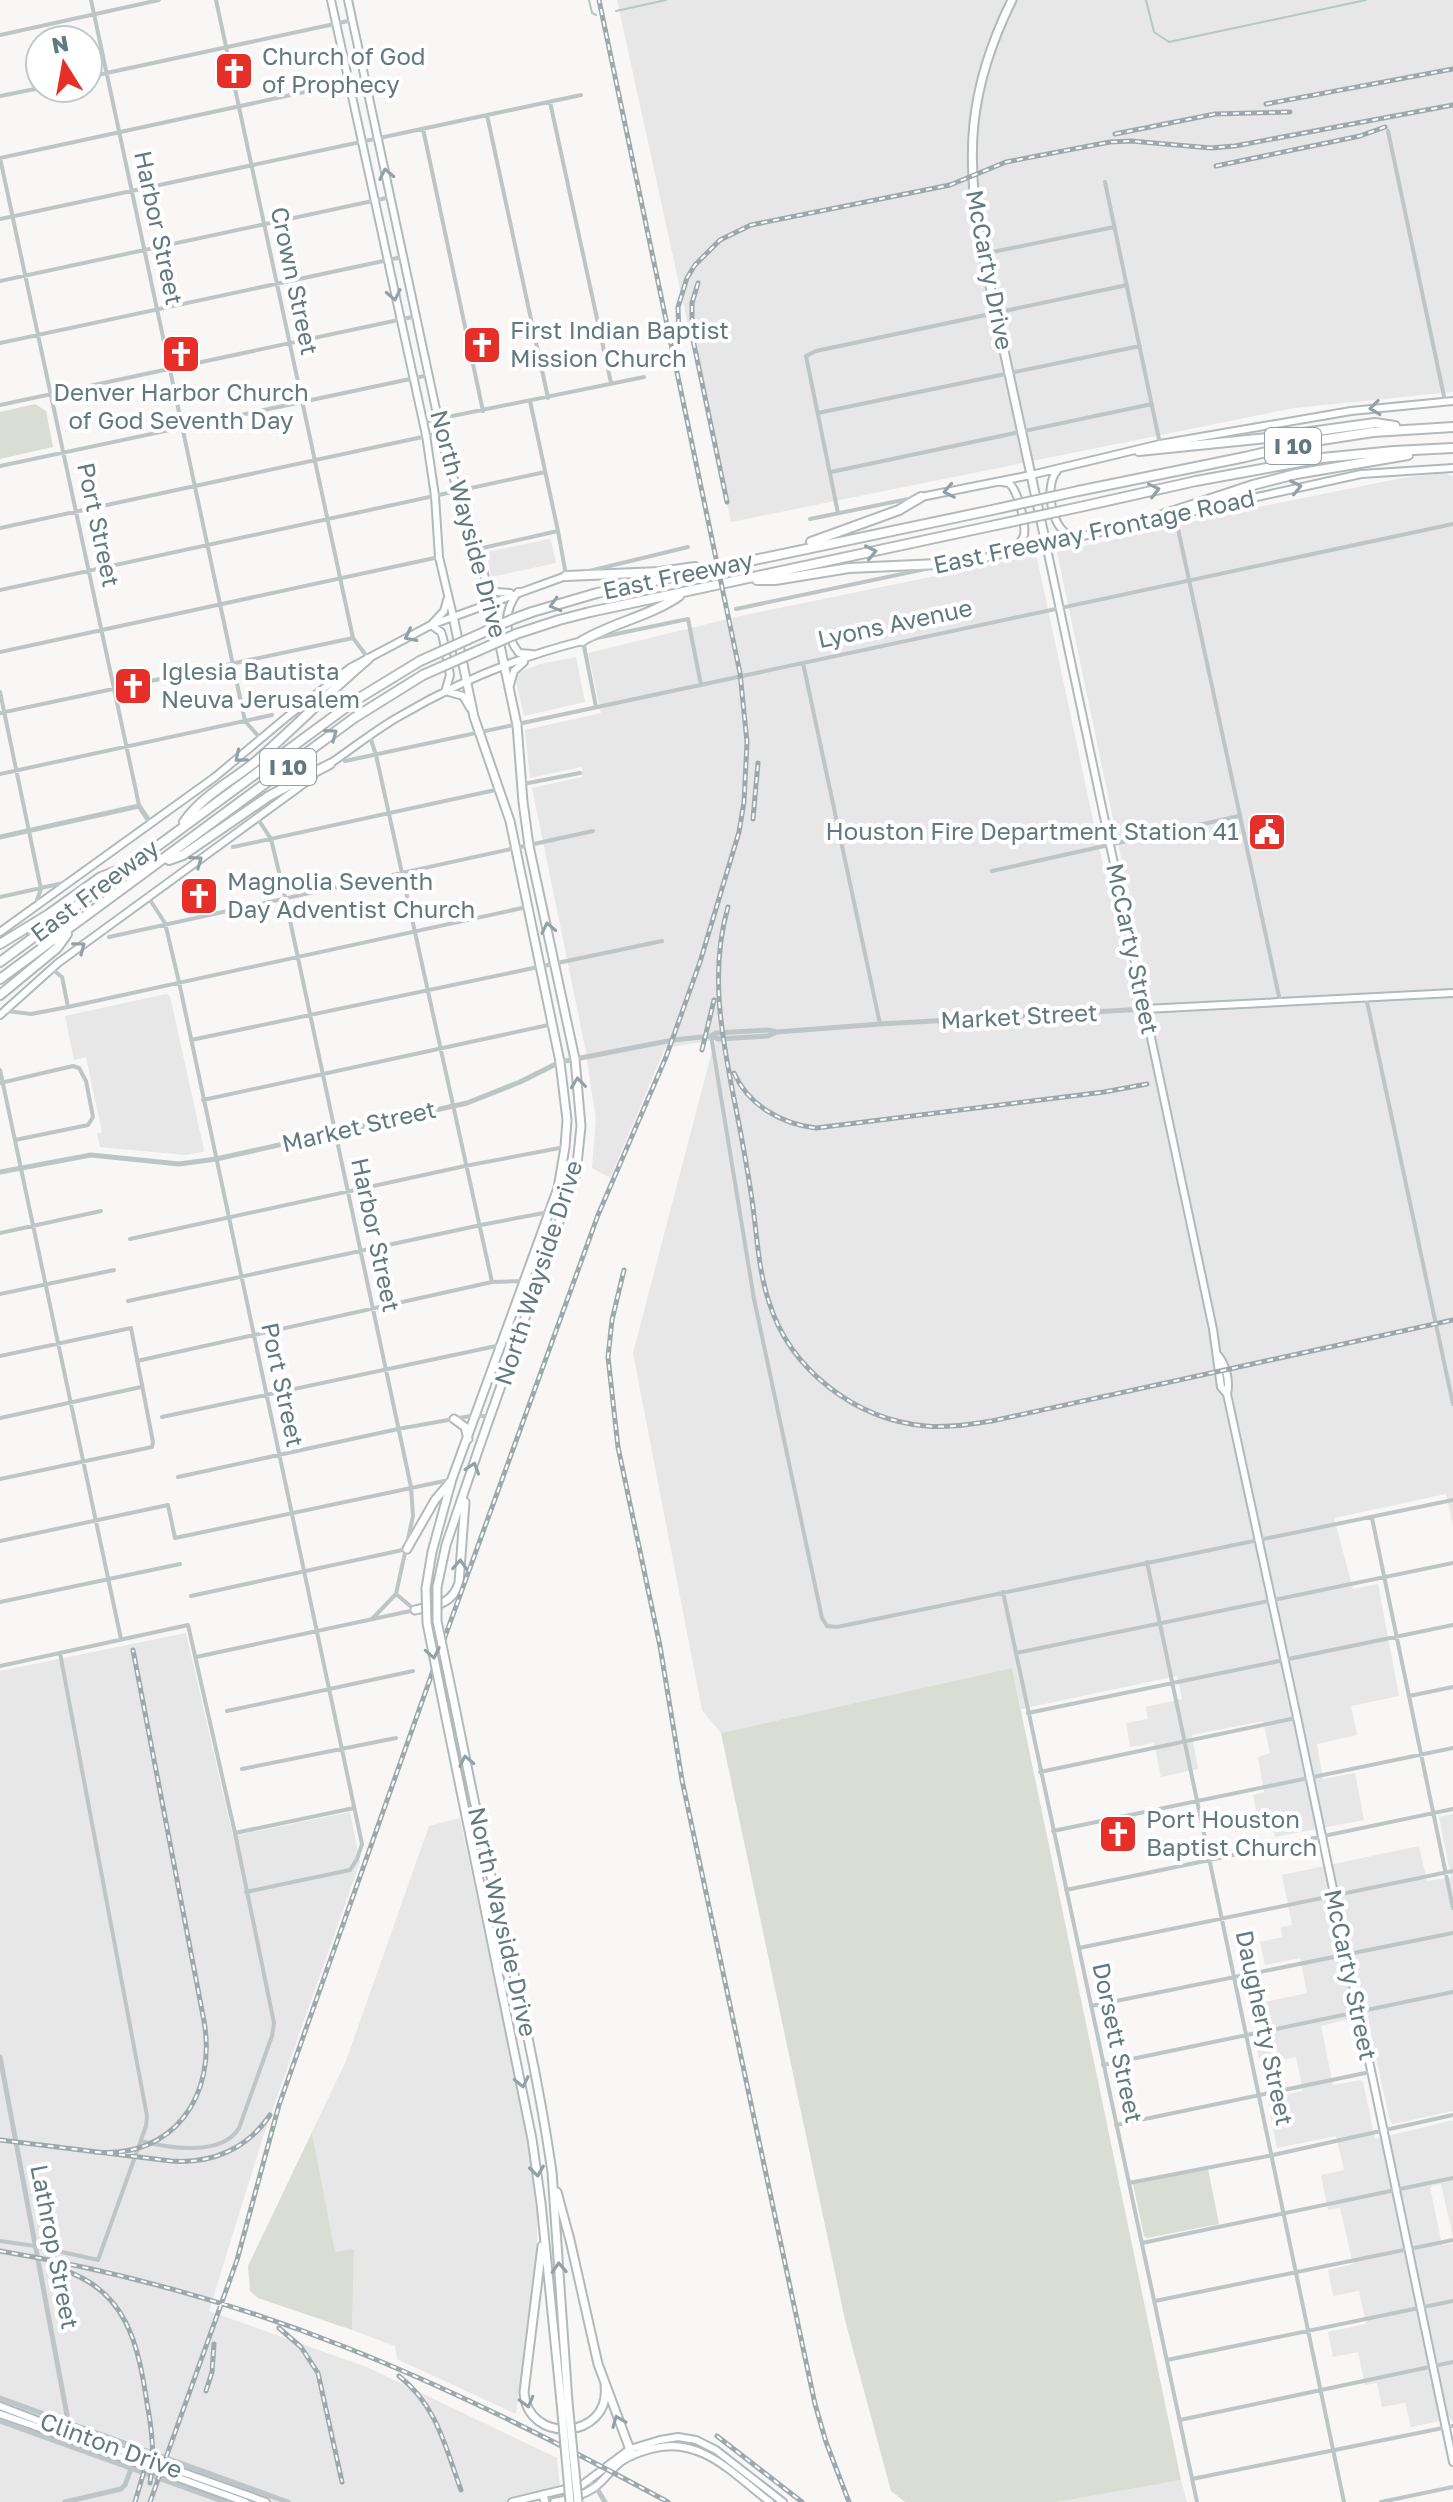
<svg xmlns="http://www.w3.org/2000/svg" width="1453" height="2502" font-family="'Golos Text',sans-serif">
<style>
.built{fill:#e6e7e6}
.green{fill:#d9ddd4}
.lines{fill:none;stroke-linecap:round;stroke-linejoin:round}
.stream{stroke:#b6c7c8;stroke-width:2}
.secondary-casing{stroke:#b0b9bc;stroke-width:10}
.primary-casing{stroke:#b2b9bb;stroke-width:11}
.motorway-casing{stroke:#b4b9bb;stroke-width:12}
.minor{stroke:#bec5c7;stroke-width:4}
.tertiary{stroke:#bec5c7;stroke-width:5}
.secondary{stroke:#fff;stroke-width:6}
.primary{stroke:#fff;stroke-width:7}
.motorway{stroke:#fff;stroke-width:8}
.rail-casing{stroke:#9da8ac;stroke-width:5}
.rail{stroke:#fff;stroke-width:2;stroke-dasharray:6;stroke-linecap:butt}
.secondary-bridge-casing{stroke:#b0b9bc;stroke-width:10;stroke-linecap:butt}
.primary-bridge-casing{stroke:#b2b9bb;stroke-width:11;stroke-linecap:butt}
.motorway-bridge-casing{stroke:#b4b9bb;stroke-width:12;stroke-linecap:butt}
.secondary-bridge{stroke:#fff;stroke-width:6}
.primary-bridge{stroke:#fff;stroke-width:7}
.motorway-bridge{stroke:#fff;stroke-width:8}
.oneway{stroke:#91a1a6}
.labels{text-anchor:middle;stroke-width:8;stroke-linejoin:round;paint-order:stroke}
.shield{fill:#fff;stroke:#91a1a6;stroke-width:2}
.shield-label{font-size:22px;font-weight:bold;fill:#627980}
.poi-label{font-size:24px;fill:#627980;stroke:#fff;text-anchor:start}
.street-label{font-size:24px;fill:#627980;stroke:#fff}
</style>
<rect width="100%" height="100%" fill="#f8f7f5"/>
<path class="built" d="M617 0H1453V392L1294 408 731 522Z
M1443 473 1453 476V1526L1446 1494 1334 1518 1353 1589 1378 1584 1399 1696 1351 1706 1357 1735 1317 1744 1323 1779 1355 1773 1364 1820 1275 1837 1270 1816 1258 1818 1253 1795 1264 1792 1258 1757 1270 1753 1263 1721 1192 1735 1198 1769 1161 1777 1154 1743 1130 1747 1126 1723 1148 1719 1146 1707 1182 1699 1177 1676 1021 1709 1012 1668 721 1733 702 1710 633 1353 715 1040 665 1048 610 1178 592 1168 596 1119 585 1047 532 788 582 777V767L530 778 525 730 601 713 588 653 740 616 1032 556 1037 558 1098 843 1136 1002 1151 1000 1057 552 1259 507 1402 478Z
M549 539 551 541 556 563 491 577 487 552Z
M576 657 585 702 524 716 516 682 520 672 540 664Z
M166 994 170 996 204 1150 203 1152 185 1155 100 1147 97 1134 102 1132 86 1057 74 1060 65 1016Z
M186 1633 233 1836 350 1812 360 1862 263 2137 209 2311 369 2368 557 2458 560 2488 538 2493V2502H0V1671Z
M1453 1814V2111L1393 2124 1390 2121 1367 2017 1369 2014 1321 2026 1333 2085 1361 2080 1363 2082 1375 2139 1453 2120V2237L1441 2184 1430 2187 1442 2245 1453 2243V2423L1451 2419 1411 2427 1405 2403 1382 2407 1377 2383 1365 2385 1358 2352 1333 2357 1328 2332 1366 2324 1359 2291 1333 2296 1328 2270 1353 2264 1340 2208 1328 2210 1321 2175 1344 2170 1336 2136 1277 2148 1267 2098 1303 2091 1296 2057 1260 2064 1255 2039 1268 2036 1261 2003 1307 1993 1300 1958 1265 1965 1260 1942 1282 1937 1281 1927 1292 1925 1282 1875 1419 1846 1427 1881 1451 1877 1439 1817Z
M460 1818 526 2133 537 2216V2263L516 2414 397 2359 395 2346 352 2330 354 2249 335 2253 312 2132 346 2061 429 1826Z
M1181 2480 1187 2502H1057Z"/>
<path class="green" d="M35 404 46 411 53 447 0 459V412Z
M1012 1668 1181 2480 1057 2502H905L891 2491 845 2320 721 1733Z
M312 2132 335 2252 354 2249 352 2330 258 2298 250 2291 248 2266Z
M1208 2169 1219 2224 1147 2238 1144 2236 1133 2184Z"/>
<g class="lines">
<path class="stream" d="M589 0 592 13 596 15
M1146 0 1154 32 1169 42 1366 0
M616 11 666 0"/>
<defs>
<path id="secondary" d="M331 0 426 435 435 496 439 557 453 616
M348 0 446 456 478 549 491 603
M1057 471C1044 485 1051 531 1072 536
M1002 482 1009 483C1018 491 1026 523 1024 535 1022 542 1016 546 1011 552
M921 497 1031 475 1160 444 1351 411 1453 401
M1167 517 1361 474 1453 468
M1046 544 1213 1329 1221 1387 1227 1394
M961 563 1141 523
M488 587 497 592 510 593
M518 592C503 612 503 632 519 653L532 654
M510 685 514 671 524 662
M445 692 450 675 443 638 441 632 431 625 444 611 447 600
M449 692 463 696 470 708
M328 765C352 749 375 730 400 716 456 683 518 657 582 641
M0 932 215 777 288 716 350 668 431 625 566 576
M1145 1009 1453 993
M0 1015 58 963 313 777
M1217 1354C1226 1364 1230 1381 1227 1394L1297 1717 1453 2462
M0 2406 39 2421
M0 2414 37 2427
M247 2495 266 2502
M512 2502 582 2485 630 2449 660 2440 678 2437 696 2440 716 2450 783 2502
M554 2502C568 2499 583 2496 595 2487 605 2480 612 2468 622 2461 631 2455 640 2452 651 2449 700 2435 733 2474 770 2502"/>
<path id="primary" d="M1012 0C968 89 964 158 983 254L1046 544
M454 1419 465 1427 468 1439
M407 1549 435 1500 451 1481
M437 1587 446 1545 480 1445 576 1174 581 1126 575 1059 529 846 523 802 517 725 491 603
M426 1588 432 1552 452 1479 558 1188 565 1147 567 1120 560 1062 510 821 474 717 453 616
M415 1610C435 1605 452 1605 459 1583L465 1502
M456 1712C468 1770 479 1828 493 1885 516 1980 538 2075 552 2172L568 2402
M446 1718 532 2139 541 2203 561 2402
M557 2192 570 2240 598 2364 632 2455
M542 2246 524 2392C527 2445 611 2440 605 2386
M543 2495 545 2502"/>
<path id="motorway" d="M1139 451 1267 438 1375 423 1395 426
M1078 491 1245 457 1308 442 1373 432 1453 427
M1080 507 1196 481 1322 458 1394 451 1453 448
M1138 523 1253 485 1296 474 1408 455
M811 542 899 510 921 497
M566 576 660 572 695 567
M757 580H775L849 568 961 563
M513 619 532 612 597 593 992 510
M516 634 559 620 590 612 996 525
M582 641C612 623 650 616 679 596
M184 822C201 797 230 782 254 763 293 729 329 692 368 659
M169 860 183 855 269 796 330 764
M0 944 49 914 101 877 119 870
M0 962 356 700 420 661
M0 979 354 718 423 675
M0 995 57 948 67 934"/>
</defs>
<use href="#secondary" class="secondary-casing"/>
<use href="#primary" class="primary-casing"/>
<use href="#motorway" class="motorway-casing"/>
<path class="minor" d="M91 0 245 721 261 739
M216 0 353 638 368 658
M0 35 159 0
M88 77 353 20
M0 96 40 88
M550 102 611 383
M487 115 548 398
M423 129 483 411
M1388 131 1445 401
M0 158 139 805
M0 158 365 79
M1105 182 1160 444
M0 219 581 95
M983 254 1114 227
M0 281 391 197
M0 343 402 257
M530 401 558 531 566 575
M0 405 417 316
M818 413 1140 346
M423 422 644 377
M0 466 429 375
M831 472 1152 404
M838 513 806 356 816 351 1127 285
M1175 515 1280 1001
M810 519 913 498
M0 528 441 433
M478 549 558 531
M585 572 688 547
M0 590 545 472
M736 609 930 568
M592 639 688 619 701 685
M583 641 596 707
M0 652 439 557
M803 663 880 1024
M0 692 41 889 37 900
M0 713 353 638
M370 737 376 755 492 1282
M345 761 1453 524
M0 774 272 715
M523 784 580 773
M258 819 271 839 285 897 411 1487 413 1516 396 1594 372 1619
M233 847 500 789
M992 871 1239 816
M0 897 68 882
M148 897 165 923 179 982 362 1844 357 1859 350 1870 246 1892
M109 937 593 831
M52 969 62 977 68 1007
M1366 997 1453 1404
M7 1011 31 1014 68 1007 527 907
M711 1036 754 1299 822 1618 827 1626 837 1627 1453 1500
M191 1040 662 941
M0 1070 121 1639
M0 1083 73 1066 79 1068 86 1081 93 1117 88 1125 15 1140
M203 1100 553 1024
M0 1233 101 1211
M130 1239 465 1166 565 1147
M0 1294 114 1270
M128 1301 481 1225 549 1212 561 1214
M0 1356 131 1328 153 1442 152 1447 0 1479
M137 1361 492 1282 522 1281
M162 1417 501 1345 513 1347
M0 1418 141 1387
M178 1477 398 1429 476 1415 490 1417
M1372 1518 1453 1908
M0 1541 168 1505 175 1538 449 1480
M1147 1562 1344 2502
M1003 1592 1197 2502
M396 1594 415 1610
M191 1596 407 1549
M0 1602 180 1564
M1016 1653 1453 1563
M196 1657 415 1610
M0 1666 188 1625 235 1833 274 2023 272 2036 239 2128C222 2157 168 2148 141 2141
M1409 1696 1453 1687
M227 1711 413 1671
M1028 1713 1453 1625
M242 1769 396 1738
M1040 1772 1296 1718
M1053 1831 1453 1748
M235 1833 354 1808
M1066 1890 1453 1809
M1079 1948 1453 1871
M1091 2006 1453 1933
M1103 2065 1453 1992
M1116 2125 1370 2072
M1129 2183 1273 2155 1453 2115
M0 2241 35 2246 98 2260 146 2126 147 2116 60 1653
M1142 2243 1453 2178
M1155 2301 1453 2240
M1167 2360 1453 2301
M1180 2420 1453 2362
M1192 2479 1453 2426
M1381 2502 1453 2487"/>
<path class="tertiary" d="M0 837 139 806 151 824
M712 1036 718 1039 768 1036 777 1032
M0 1172 91 1155 179 1164 216 1159 467 1103 520 1082 560 1062 673 1040 711 1036 716 1033 768 1030 777 1032 880 1024 1145 1009
M0 2057 67 2415 57 2442
M0 2398 288 2502
M0 2421 225 2502
M588 2482 596 2487 605 2502
M65 2502 121 2489 125 2485 137 2452"/>
<use href="#secondary" class="secondary"/>
<use href="#primary" class="primary"/>
<use href="#motorway" class="motorway"/>
<defs>
<path id="rail" d="M1266 104 1453 69
M1115 134 1215 114 1290 112
M1216 166 1360 136 1385 127
M698 283 692 303V335L727 502
M679 337 678 307 687 278 695 265 720 240 751 225 950 185 1006 162 1110 142 1131 141 1211 148 1235 146 1453 105
M753 819 758 763
M728 907C706 983 727 1059 741 1135 745 1157 749 1178 752 1200 757 1234 758 1269 769 1302 790 1370 856 1420 926 1426 949 1428 970 1424 992 1421L1453 1320
M702 1050 714 1000
M734 1073C749 1106 782 1124 816 1128L1104 1092 1147 1084
M624 1270 612 1320 608 1357 618 1447 660 1646 682 1780 815 2404 826 2442 849 2502
M0 2140 171 2161C212 2164 247 2149 270 2115
M95 2152C174 2159 217 2095 204 2021L133 1650
M0 2251C118 2271 234 2303 345 2347 454 2390 565 2446 668 2502
M63 2270C127 2291 138 2344 147 2403 152 2430 155 2455 150 2483
M279 2328 301 2347 318 2373 342 2482
M399 2376C437 2406 445 2446 461 2490
M206 2391 212 2372 214 2344
M717 2436 802 2502
M135 2502 145 2468
M150 2502 237 2260 279 2105 446 1634 598 1215 666 1057 700 962 739 832 744 802 747 742 740 673 599 0"/>
</defs>
<use href="#rail" class="rail-casing"/>
<use href="#rail" class="rail"/>
<defs>
<path id="secondary-bridge" d="M39 2421 247 2495
M37 2427 245 2502"/>
<path id="primary-bridge" d="M437 1587V1621L456 1712
M426 1588 427 1623 446 1718
M561 2402 570 2502
M568 2402 578 2502"/>
<path id="motorway-bridge" d="M992 510 1078 491
M996 525 1080 507
M420 661 513 619
M423 675 516 634"/>
</defs>
<use href="#secondary-bridge" class="secondary-bridge-casing"/>
<use href="#primary-bridge" class="primary-bridge-casing"/>
<use href="#motorway-bridge" class="motorway-bridge-casing"/>
<use href="#secondary-bridge" class="secondary-bridge"/>
<use href="#primary-bridge" class="primary-bridge"/>
<use href="#motorway-bridge" class="motorway-bridge"/>
</g>
<defs><path id="oneway-chevron" d="M-2-3.5L2.5 0L-2 3.5" fill="none" stroke-width="1.6" stroke-linecap="round" stroke-linejoin="round" transform="scale(2)"/></defs>
<g class="oneway">
<use href="#oneway-chevron" transform="translate(386 174) rotate(-102)"/>
<use href="#oneway-chevron" transform="translate(394 295) rotate(78)"/>
<use href="#oneway-chevron" transform="translate(1375 408) rotate(173)"/>
<use href="#oneway-chevron" transform="translate(1296 487) rotate(-12)"/>
<use href="#oneway-chevron" transform="translate(1154 490) rotate(-13)"/>
<use href="#oneway-chevron" transform="translate(949 491) rotate(169)"/>
<use href="#oneway-chevron" transform="translate(871 552) rotate(-12)"/>
<use href="#oneway-chevron" transform="translate(555 605) rotate(164)"/>
<use href="#oneway-chevron" transform="translate(410 636) rotate(153)"/>
<use href="#oneway-chevron" transform="translate(332 734) rotate(-36)"/>
<use href="#oneway-chevron" transform="translate(240 757) rotate(140)"/>
<use href="#oneway-chevron" transform="translate(197 861) rotate(-36)"/>
<use href="#oneway-chevron" transform="translate(548 928) rotate(-102)"/>
<use href="#oneway-chevron" transform="translate(80 947) rotate(-37)"/>
<use href="#oneway-chevron" transform="translate(578 1083) rotate(-96)"/>
<use href="#oneway-chevron" transform="translate(473 1468) rotate(-72)"/>
<use href="#oneway-chevron" transform="translate(460 1565) rotate(-86)"/>
<use href="#oneway-chevron" transform="translate(433 1653) rotate(79)"/>
<use href="#oneway-chevron" transform="translate(466 1761) rotate(-102)"/>
<use href="#oneway-chevron" transform="translate(522 2082) rotate(78)"/>
<use href="#oneway-chevron" transform="translate(537 2171) rotate(82)"/>
<use href="#oneway-chevron" transform="translate(559 2268) rotate(-93)"/>
<use href="#oneway-chevron" transform="translate(527 2402) rotate(75)"/>
<use href="#oneway-chevron" transform="translate(618 2421) rotate(-112)"/>
</g>
<defs>
<symbol id="church-square" viewBox="-11 -11 22 22"><rect x="-9" y="-9" width="18" height="18" rx="4" fill="#e52f28" stroke="#fff"/><path d="M-1.2-6h2.4v3.5h3.3v2.4h-3.3V6h-2.4V-.1h-3.3v-2.4h3.3Z" fill="#fff"/></symbol>
<symbol id="civic-square" viewBox="-11 -11 22 22"><rect x="-9" y="-9" width="18" height="18" rx="4" fill="#e52f28" stroke="#fff"/><path d="M-.6-6.5H3V-4.5H.6V-3L4-1V1h2V6H-6V1h2V-1L-.6-3ZM-1.2 2.5V6h2.4V2.5Z" fill="#fff"/></symbol>
</defs>
<g fill-rule="evenodd">
<use href="#church-square" x="212" y="49" width="44" height="44"/>
<use href="#church-square" x="460" y="323" width="44" height="44"/>
<use href="#church-square" x="159" y="332" width="44" height="44"/>
<use href="#church-square" x="111" y="664" width="44" height="44"/>
<use href="#civic-square" x="1245" y="810" width="44" height="44"/>
<use href="#church-square" x="177" y="874" width="44" height="44"/>
<use href="#church-square" x="1096" y="1812" width="44" height="44"/>
</g>
<g class="labels">
<g class="shield">
<rect x="1265" y="428" width="56" height="36" rx="6"/>
<rect x="260" y="749" width="56" height="36" rx="6"/>
</g>
<g class="shield-label">
<text x="1293" y="454">I 10</text>
<text x="288" y="775">I 10</text>
</g>
<g class="poi-label">
<text x="262" y="65">Church of God<tspan x="262" dy="28">of Prophecy</tspan></text>
<text x="510" y="339">First Indian Baptist<tspan x="510" dy="28">Mission Church</tspan></text>
<text x="181" y="401" text-anchor="middle">Denver Harbor Church<tspan x="181" dy="28">of God Seventh Day</tspan></text>
<text x="161" y="680">Iglesia Bautista<tspan x="161" dy="28">Neuva Jerusalem</tspan></text>
<text x="1239" y="840" text-anchor="end">Houston Fire Department Station 41</text>
<text x="227" y="890">Magnolia Seventh<tspan x="227" dy="28">Day Adventist Church</tspan></text>
<text x="1146" y="1828">Port Houston<tspan x="1146" dy="28">Baptist Church</tspan></text>
</g>
<g class="street-label">
<text transform="translate(158 228) rotate(78)" y="8">Harbor Street</text>
<text transform="translate(989 270) rotate(79)" y="8">McCarty Drive</text>
<text transform="translate(294 281) rotate(78)" y="8">Crown Street</text>
<text transform="translate(468 524) rotate(75)" y="8">North Wayside Drive</text>
<text transform="translate(98 525) rotate(78)" y="8">Port Street</text>
<text transform="translate(1094 532) rotate(-12)" y="8">East Freeway Frontage Road</text>
<text transform="translate(678 576) rotate(-12)" y="8">East Freeway</text>
<text transform="translate(895 624) rotate(-12)" y="8">Lyons Avenue</text>
<text transform="translate(95 891) rotate(-37)" y="8">East Freeway</text>
<text transform="translate(1132 949) rotate(78)" y="8">McCarty Street</text>
<text transform="translate(1019 1017) rotate(-3)" y="8">Market Street</text>
<text transform="translate(359 1127) rotate(-13)" y="8">Market Street</text>
<text transform="translate(375 1235) rotate(78)" y="8">Harbor Street</text>
<text transform="translate(539 1273) rotate(-72)" y="8">North Wayside Drive</text>
<text transform="translate(282 1385) rotate(78)" y="8">Port Street</text>
<text transform="translate(502 1922) rotate(77)" y="8">North Wayside Drive</text>
<text transform="translate(1350 1975) rotate(78)" y="8">McCarty Street</text>
<text transform="translate(1264 2028) rotate(78)" y="8">Daugherty Street</text>
<text transform="translate(1117 2043) rotate(78)" y="8">Dorsett Street</text>
<text transform="translate(54 2247) rotate(79)" y="8">Lathrop Street</text>
<text transform="translate(111 2446) rotate(20)" y="8">Clinton Drive</text>
</g>
</g>
<g transform="translate(64 64) rotate(349)"><circle r="38" fill="#ffffff" stroke="#c0c9cc" stroke-width="2"/>
<path d="M0-6L14 30L0 20L-14 30Z" fill="#e52f28"/>
<text y="-12" font-size="22" font-weight="bold" text-anchor="middle" fill="#627980">N</text>
</g>
</svg>
